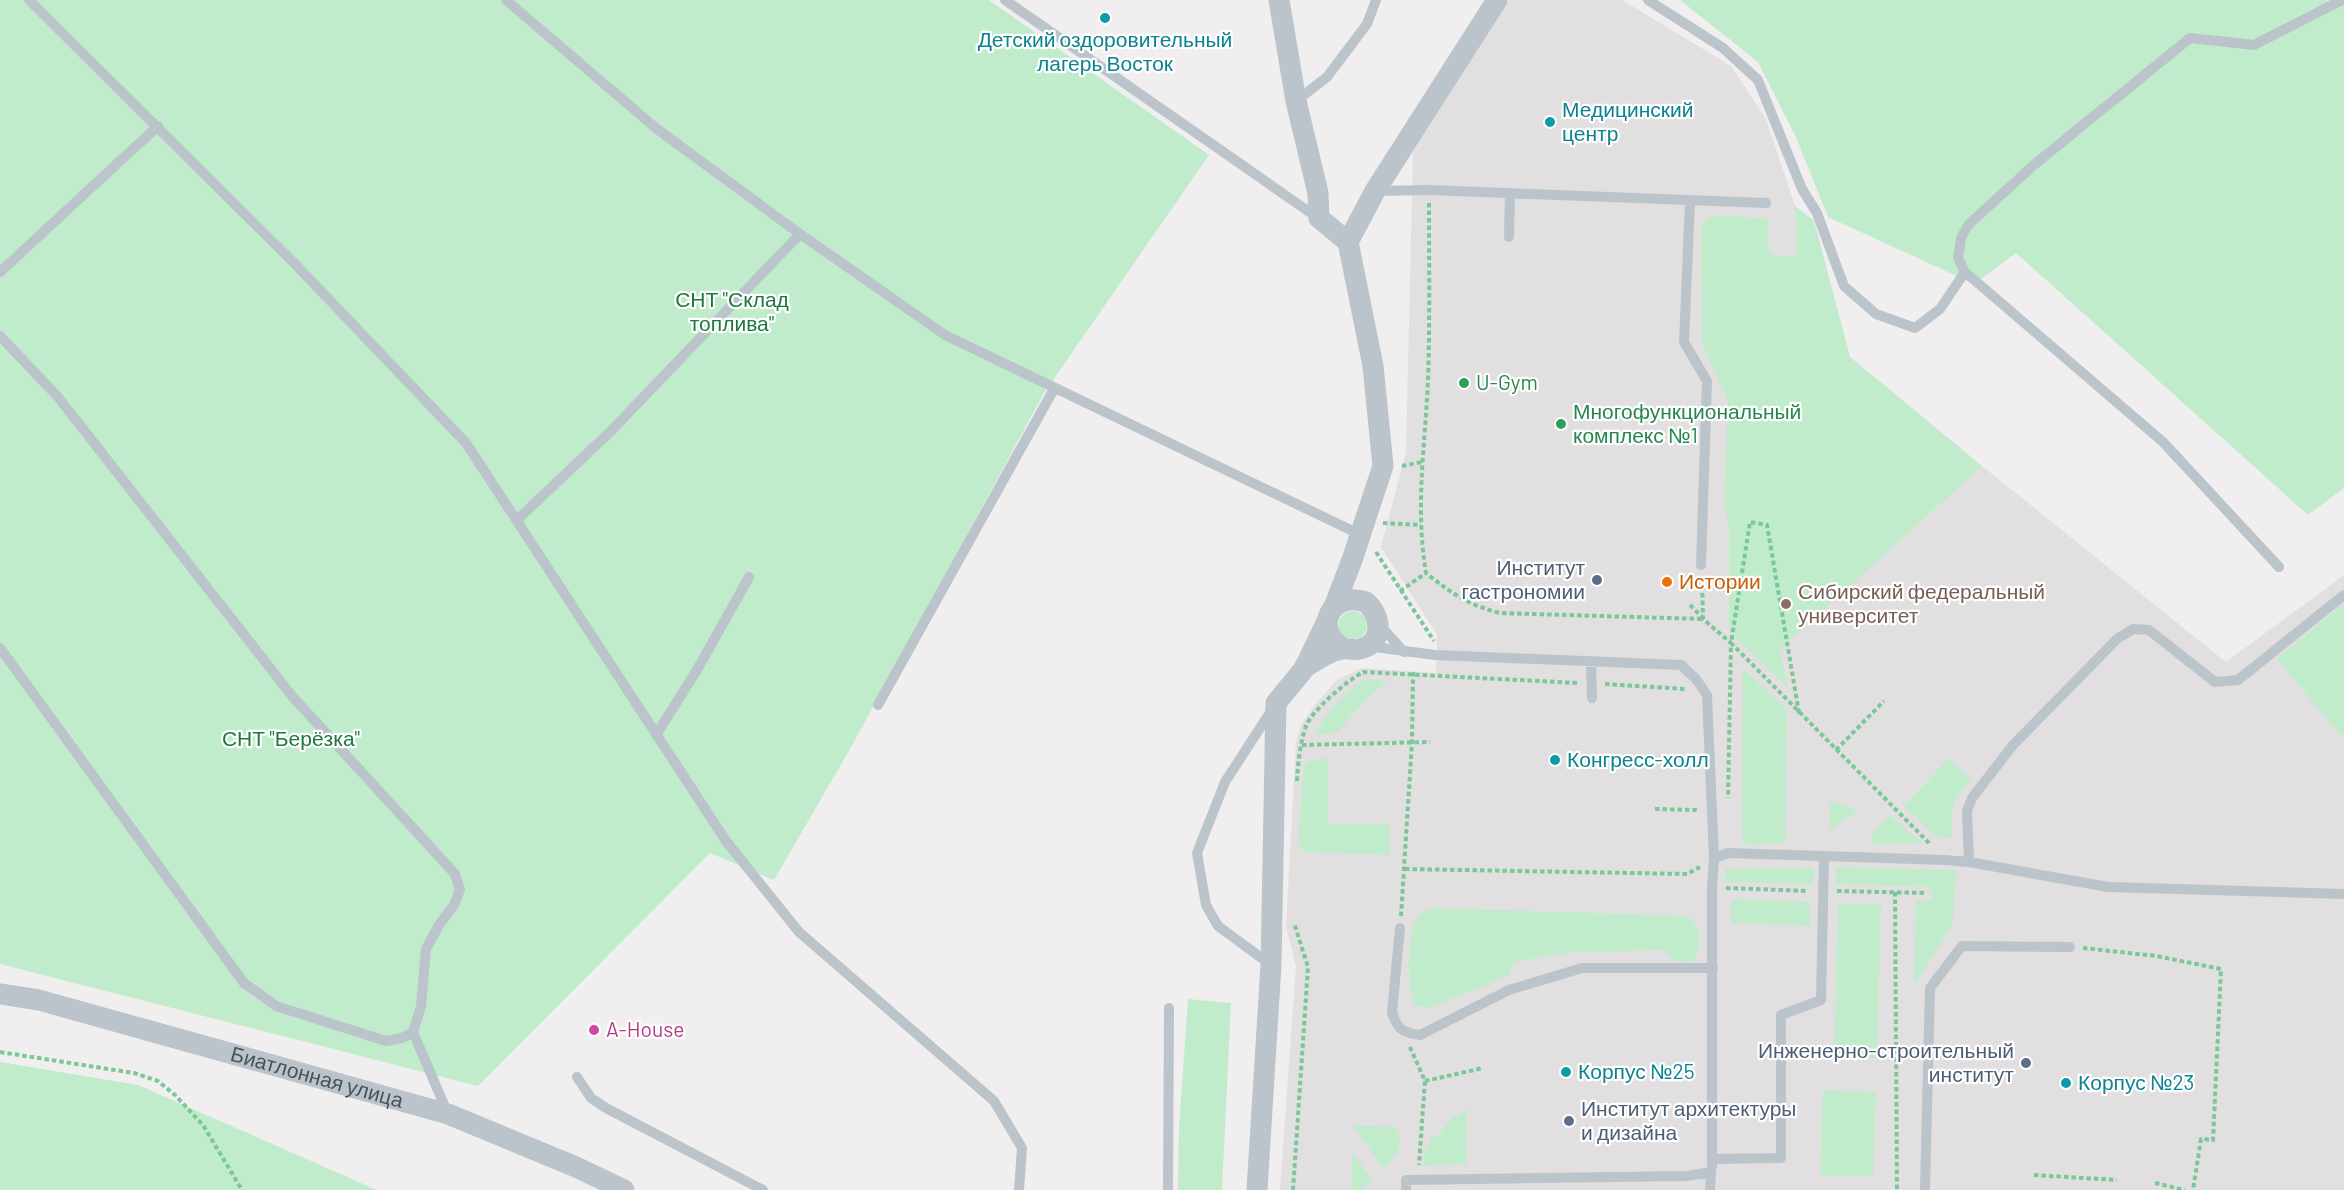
<svg xmlns="http://www.w3.org/2000/svg" width="2344" height="1190" font-family="Barlow,sans-serif">
<style>
.education{fill:#e2dfe0}
.green{fill:#c0eccb}
.lines{fill:none;stroke-linecap:round;stroke-linejoin:round}
.path{stroke:#7ac798;stroke-width:4;stroke-dasharray:4.5 3;stroke-linecap:butt}
.lane{stroke:#bbc4ca;stroke-width:10}
.street{stroke:#bbc4ca;stroke-width:21}
.culture-dot{fill:#0f9aa8;stroke:#fff;stroke-width:2}
.leisure-dot{fill:#2e9e5b;stroke:#fff;stroke-width:2}
.service-dot{fill:#5c6f8a;stroke:#fff;stroke-width:2}
.food-dot{fill:#e8710a;stroke:#fff;stroke-width:2}
.education-dot{fill:#8d6e63;stroke:#fff;stroke-width:2}
.hotel-dot{fill:#d1479c;stroke:#fff;stroke-width:2}
.labels{text-anchor:middle;stroke-width:4.5;stroke-linejoin:round;paint-order:stroke}
.culture-label{font-size:21px;fill:#0d838f;stroke:#fff;text-anchor:start}
.park-label{font-size:21px;fill:#1d773f;stroke:#fff}
.leisure-label{font-size:21px;fill:#27864d;stroke:#fff;text-anchor:start}
.service-label{font-size:21px;fill:#4e5e75;stroke:#fff;text-anchor:end}
.food-label{font-size:21px;fill:#c56008;stroke:#fff;text-anchor:start}
.education-label{font-size:21px;fill:#785e54;stroke:#fff;text-anchor:start}
.hotel-label{font-size:21px;fill:#b23c85;stroke:#fff;text-anchor:start}
.street-label{font-size:21px;fill:#48545a;stroke:#fff}
</style>
<rect width="100%" height="100%" fill="#f1eeef"/>
<path class="education" d="M1509 0H1622L1731 66 1766 119 1795 206 1814 221 1850 357 1982 466 2226 662 2344 575V1190H1280L1296 966 1286 927 1296 742 1302 723 1318 701 1337 680 1362 668 1436 673 1437 634 1381 547 1406 452 1413 152Z"/>
<path class="green" d="M0 0H989L1209 155 1044 393 854 742 774 880 710 853 478 1086 0 964Z
M1680 0H2344V488L2308 515 2016 253 1974 284 1828 217 1795 135 1758 62Z
M1795 206 1814 221 1850 357 1982 466 1780 649 1788 688 1733 635 1729 626V525L1724 505 1728 400 1702 344 1701 227 1707 219 1718 215 1768 219 1769 254 1797 258Z
M2344 603V739L2277 659Z
M1339 625a14 14 0 1 1 28 0a14 14 0 1 1-28 0Z
M1743 668 1787 710 1785 843 1748 845 1742 840Z
M1368 679 1388 681 1368 698 1336 733 1315 734C1326 714 1346 687 1368 679Z
M1329 758 1327 823 1389 824 1390 855 1304 852 1298 842 1304 767 1307 761Z
M1949 758 1971 780C1952 801 1951 809 1952 838L1936 837 1904 806Z
M1831 802 1859 810 1829 830Z
M1890 815 1923 844H1872V834Z
M1836 867 1957 870 1952 926 1914 986 1916 901H1932L1931 887 1836 884Z
M1814 868 1813 884 1725 882V869Z
M1731 899 1810 902V926L1731 923Z
M1838 903 1881 904 1877 1058 1834 1056Z
M1435 908 1686 916C1700 920 1704 951 1693 959 1688 963 1680 961 1674 961L1664 950 1565 953 1514 962 1508 976 1430 1008 1415 1005C1406 981 1406 935 1420 914Z
M1188 999 1231 1003 1222 1190H1178L1179 1128Z
M0 1062 138 1085 377 1190H0Z
M1823 1090 1876 1092 1873 1177 1820 1175Z
M1467 1108 1466 1164 1423 1166 1425 1152 1432 1137H1436L1454 1116 1458 1117Z
M1353 1126 1393 1127C1401 1132 1401 1146 1397 1154 1394 1159 1387 1164 1383 1168Z
M1352 1153 1372 1179 1361 1190H1352Z"/>
<g class="lines">
<path class="path" d="M1429 203C1429 263 1430 322 1428 381 1425 445 1415 509 1426 573 1451 593 1468 605 1500 613L1703 619
M1402 466 1422 462
M1383 523 1421 525
M1376 552 1434 641
M1702 578 1703 619 1731 643 1728 798
M1400 591 1426 573
M1690 605 1703 618
M1605 684 1685 689
M1799 713 1767 525 1750 522 1731 643 1930 844
M1302 745 1430 742
M1836 750 1884 701
M1297 781C1298 762 1300 744 1306 726 1313 709 1347 681 1363 672L1577 683
M1655 809 1695 810V808
M1405 869 1687 874 1700 867
M1726 888 1808 891
M1837 891 1926 893
M1895 892 1897 1190
M1401 916 1412 742 1413 674H1415
M2083 948 2156 956 2221 969 2213 1140 2201 1139 2193 1190
M1410 1047 1425 1081 1419 1165
M0 1052 134 1073 158 1081 175 1095 203 1125 242 1190
M1425 1081 1483 1068
M2034 1175 2117 1180
M2155 1183 2185 1190
M1293 1190 1308 967 1294 923"/>
<path class="lane" d="M29 0 298 267 466 443 726 841 799 932 994 1101 1022 1148 1019 1190
M506 0 657 129 800 234 945 335 1359 534
M1005 0 1318 218
M1648 0 1723 48 1758 80 1802 189 1817 213 1844 286 1876 314 1915 328 1940 309 1965 272 1958 258 1961 238 1968 225 2035 164 2190 38 2254 45 2342 0
M1296 101 1327 77 1367 24 1376 0
M1375 191 1429 190 1766 203
M1690 201 1684 342 1707 381 1701 565
M1509 237 1510 193
M0 272 158 126
M1965 272 2163 442 2279 567
M0 336 58 397 292 696 455 874 460 890 454 905 439 925 426 949 421 1006 413 1032 448 1114
M517 520 611 431 800 234
M1380 625 1404 652
M1367 646 1435 655 1681 665 1696 679 1707 695 1714 858 1728 853 1945 860 1969 862 2108 887 2344 894
M0 648 244 983 276 1006 386 1041 402 1038 413 1032
M1591 662 1592 698
M878 705 1054 389
M656 735 697 670 749 577
M1969 862 1967 811 1972 798 2013 745 2117 639 2133 629 2149 630 2215 682 2238 680 2344 595
M1400 928 1392 1012C1397 1029 1403 1033 1420 1035L1509 990 1582 968H1713
M1271 965 1218 926 1206 905 1197 853 1225 782 1273 708
M577 1077 591 1098 606 1108 763 1190
M1713 1159 1781 1158V1015L1821 1000 1824 856
M1712 1166V888L1714 858
M1168 1190 1169 1008
M1406 1190V1180L1687 1176 1711 1172 1710 1190
M1925 1190 1930 988 1962 946 2070 947"/>
<g class="street">
<path d="M1279 0 1296 101 1318 193 1319 218 1348 242"/>
<path d="M1334 607 1352 560 1383 466 1373 366 1348 242 1375 191 1497 0"/>
<path d="M1304 668C1315 661 1328 651 1342 649 1347 648 1353 651 1360 649 1385 643 1381 615 1366 602 1331 590 1312 629 1343 648"/>
<path id="s1" d="M0 994 39 1000 448 1114 576 1167 624 1190"/>
<path d="M1257 1190 1271 965 1276 703 1304 669 1327 621"/>
</g>
</g>
<g class="culture-dot">
<circle cx="1105" cy="18" r="6"/>
<circle cx="1550" cy="122" r="6"/>
<circle cx="1555" cy="760" r="6"/>
<circle cx="1566" cy="1072" r="6"/>
<circle cx="2066" cy="1083" r="6"/>
</g>
<g class="leisure-dot">
<circle cx="1464" cy="383" r="6"/>
<circle cx="1561" cy="424" r="6"/>
</g>
<g class="service-dot">
<circle cx="1597" cy="580" r="6"/>
<circle cx="2026" cy="1063" r="6"/>
<circle cx="1569" cy="1121" r="6"/>
</g>
<circle class="food-dot" cx="1667" cy="582" r="6"/>
<circle class="education-dot" cx="1786" cy="604" r="6"/>
<circle class="hotel-dot" cx="594" cy="1030" r="6"/>
<g class="labels">
<g class="culture-label">
<text x="1105" y="47" text-anchor="middle">Детский оздоровительный<tspan x="1105" dy="24">лагерь Восток</tspan></text>
<text x="1562" y="117">Медицинский<tspan x="1562" dy="24">центр</tspan></text>
<text x="1567" y="767">Конгресс-холл</text>
<text x="1578" y="1079">Корпус №25</text>
<text x="2078" y="1090">Корпус №23</text>
</g>
<g class="park-label">
<text x="732" y="307">СНТ "Склад<tspan x="732" dy="24">топлива"</tspan></text>
<text x="291" y="746">СНТ "Берёзка"</text>
</g>
<g class="leisure-label">
<text x="1476" y="390">U-Gym</text>
<text x="1573" y="419">Многофункциональный<tspan x="1573" dy="24">комплекс №1</tspan></text>
</g>
<g class="service-label">
<text x="1585" y="575">Институт<tspan x="1585" dy="24">гастрономии</tspan></text>
<text x="2014" y="1058">Инженерно-строительный<tspan x="2014" dy="24">институт</tspan></text>
<text x="1581" y="1116" text-anchor="start">Институт архитектуры<tspan x="1581" dy="24">и дизайна</tspan></text>
</g>
<g class="food-label">
<text x="1679" y="589">Истории</text>
</g>
<g class="education-label">
<text x="1798" y="599">Сибирский федеральный<tspan x="1798" dy="24">университет</tspan></text>
</g>
<g class="hotel-label">
<text x="606" y="1037">A-House</text>
</g>
<g class="street-label">
<text dy="7" stroke="none"><textPath href="#s1" startOffset="328">Биатлонная улица</textPath></text>
</g>
</g>
</svg>
